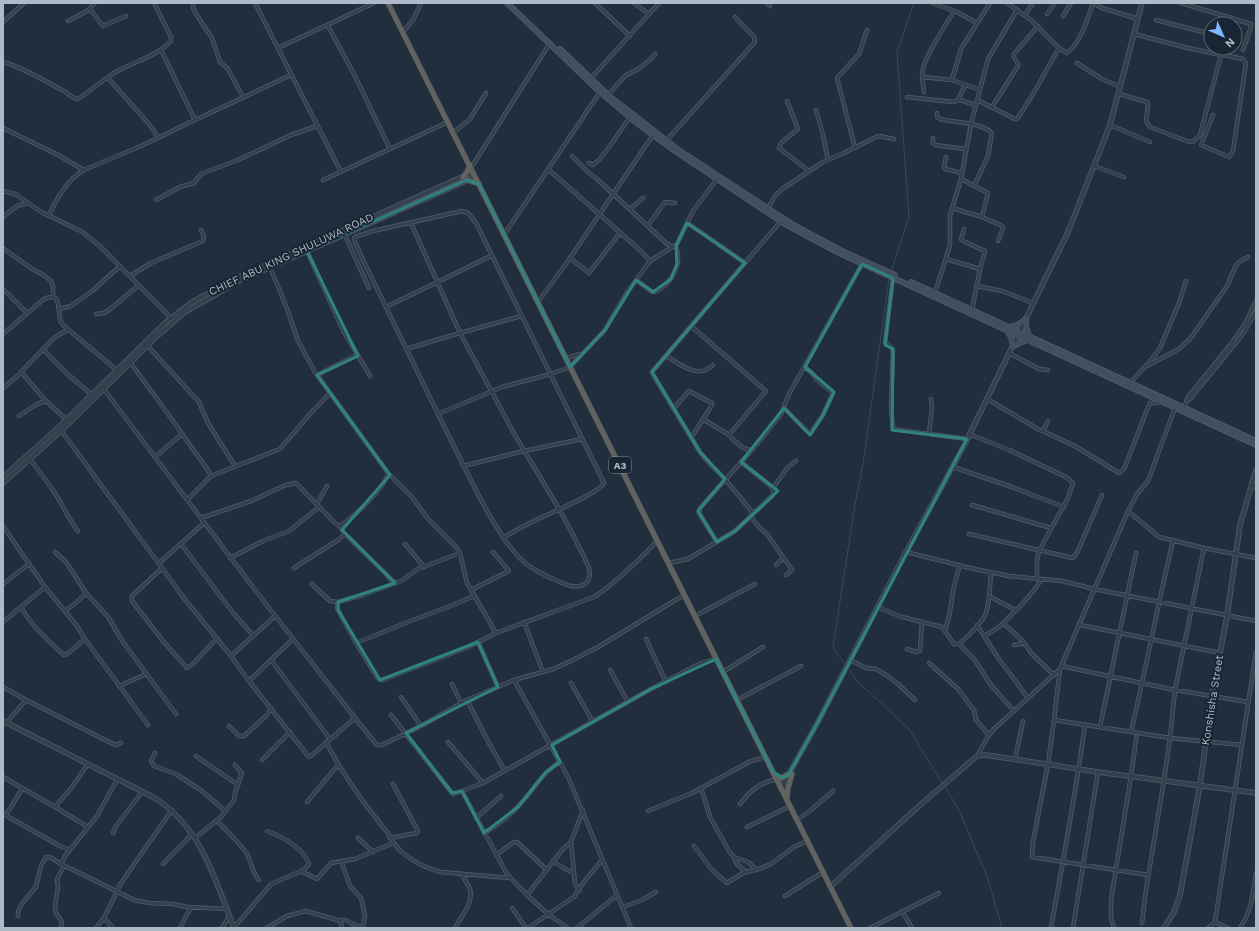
<svg xmlns="http://www.w3.org/2000/svg" width="1259" height="931" font-family="'Work Sans',sans-serif">
<style>
.lines{fill:none;stroke-linecap:round;stroke-linejoin:round}
.stream{stroke:#324a66;stroke-width:1}
.minor-casing{stroke:#525d6b;stroke-width:4.5}
.tertiary-casing{stroke:#525d6b;stroke-width:5.5}
.secondary-casing{stroke:#525d6b;stroke-width:6}
.trunk-casing{stroke:#3f4a58;stroke-width:6}
.minor{stroke:#34404d;stroke-width:3}
.tertiary{stroke:#34404d;stroke-width:4}
.secondary{stroke:#424f60;stroke-width:4.5}
.trunk{stroke:#63625e;stroke-width:5}
.marked{fill:none;stroke:#2f8480;stroke-width:3;stroke-linejoin:round}
.labels{text-anchor:middle;stroke-width:4;stroke-linejoin:round;paint-order:stroke}
.shield{fill:#192532;stroke:#828d9c;stroke-width:1}
.shield-label{font-size:10px;font-weight:bold;fill:#afbac9}
.street-label{font-size:11px;fill:#afbac9;stroke:#192532}
</style>
<rect width="100%" height="100%" fill="#202e3d"/>
<g class="lines">
<path class="stream" d="M891 272 909 217 897 52 914 3
M844 663 833 647 855 504 863 464 889 279
M850 670 856 680 909 729 942 783
M945 787 960 812 988 879 1002 928"/>
<defs>
<path id="minor" d="M193 3V8L196 14 212 38 220 62 228 69 243 97
M255 3 341 172
M595 3 630 36
M634 3 649 14
M766 3 770 6
M932 3 957 12 977 23
M1007 3 1031 20 1059 48 1067 53C1080 44 1088 18 1093 3
M1093 3 1102 8 1138 19
M1181 3 1251 24V27L1243 50
M90 9 103 26 126 16
M954 11C945 27 921 60 922 77L952 80 980 90
M1047 14 1055 3
M1025 15 1033 3
M1063 16 1071 3
M1156 20 1211 34
M68 21 87 11 95 3
M3 22 24 3
M1222 24 1224 16
M328 26 355 76 390 149
M403 32 413 20 421 3
M278 48 374 3
M161 50 195 120 291 75
M3 62C24 68 43 80 62 90 67 92 73 99 78 99 90 91 102 81 114 73 132 62 156 57 171 41V37L154 3
M1077 63 1102 79 1121 87
M922 77 924 92
M108 78 149 124 158 137
M591 78 659 3
M952 80 961 49 990 3
M1119 94 1147 102 1148 105 1146 121 1150 127 1189 142 1194 141 1200 135 1221 55 1188 48 1134 34
M608 95 625 76 638 69 651 59 655 54
M907 97 953 102 960 100 976 105
M958 100 965 85
M977 100 1015 119H1017L1032 96 1059 48
M787 101 798 129 781 143 779 148 809 171
M992 107 1018 66V64L1014 57V54L1038 26
M816 110 823 135 828 160
M937 113V117L940 119C955 123 981 122 992 133L988 156 974 186
M1213 115 1201 145 1229 157 1233 151 1246 63 1243 59 1219 54
M1110 125 1150 142
M3 128 58 155 84 170 141 146 195 120
M453 133 470 119 486 93
M933 138V143L935 145 965 149
M666 141 755 42 754 37 735 17
M855 148 837 78 859 54 867 30
M572 156 588 172 598 180 666 243 673 247
M946 157 944 167 945 169 962 173
M589 163 593 165 600 159 612 143 630 117
M1094 166 1124 177
M471 168 550 43
M548 169 641 251 650 261 677 244 693 211 717 179
M323 180 448 122
M3 191 15 194 43 213 81 231 100 246 171 318
M156 200 180 187 194 183 201 174 238 160 291 135 317 126
M952 208 982 217 988 193 961 179
M630 209 643 198
M768 209 774 197 782 189 823 162 844 153 876 137 879 136 894 139
M49 215C57 198 67 180 84 170
M3 217 17 206 27 203
M982 217 1002 226 1003 228 998 241
M687 223 702 233 745 263
M648 225 665 202 675 203
M964 229 961 239 963 241 985 251 980 269 972 310
M344 233 369 288
M504 235 600 92
M4 249 32 269 42 274 50 280 53 286V297
M306 249 343 330 370 376
M570 258 589 273 620 233
M946 259 980 269
M270 267 288 311 298 341 315 372 388 473 412 497 429 520 456 547 460 553 467 583 496 633
M130 276 151 263 203 241 204 237 201 230
M893 278 885 342 893 349 891 409 893 427 894 429 899 430 967 439
M636 280 651 291 654 292C668 287 679 270 678 255 678 252 677 249 676 246
M977 286 1002 291 1033 303
M3 289 27 313
M935 293 950 245V215L961 179 971 124 988 59 1017 10
M538 302 570 258 653 135
M386 307 491 256
M59 309 71 306 91 292 120 266
M96 314 104 313 109 310 139 285
M521 316 460 333 487 383C497 401 506 419 516 437 537 473 560 507 578 545 582 553 588 563 590 572 590 575 589 579 588 581 580 590 568 586 560 582 548 577 535 571 525 563 509 549 497 528 486 509 469 478 454 446 438 414L502 387 551 374 570 367 605 330 610 321 628 291 650 261
M691 326 652 372V373L700 452 708 462 725 479 753 513
M3 334 44 299C62 291 57 308 60 318 60 321 62 324 64 326L118 371
M146 344 199 402 208 423 235 466
M43 349 64 371 93 396
M406 349 460 333 411 223
M1009 353 1039 369 1048 370
M666 356C680 364 698 380 713 365
M566 358 581 354
M130 362C150 390 171 417 190 445 197 456 206 465 211 476
M1145 367 1179 349 1190 339 1227 286 1236 265 1242 260 1248 257
M317 375 357 355
M1130 383 1152 359 1160 348 1179 303 1186 281
M3 388 21 373
M103 388 255 590 355 718 377 745H382L421 726 467 700 514 680 553 669 571 661 598 647 684 595
M987 399 1038 429 1075 446 1119 473 1124 469 1149 405 1150 403H1157L1160 401
M1187 401 1190 399 1243 334 1256 311
M674 408 689 391 712 403V405L691 438
M784 408 810 434 823 415 833 393 817 380 813 374 805 367
M1184 408 1188 397 1231 344 1245 324 1256 301
M438 414 364 262 355 242 354 238 358 236 373 231 462 211 468 213 476 223 604 483C600 493 548 514 536 520 525 525 514 531 503 538
M19 416 37 404 46 401
M703 419 729 435
M68 421 46 401 21 372 55 337 68 330
M60 429 162 568
M1043 431 1048 421
M929 434 932 407 931 399
M969 434 1009 450 1066 477 1073 483 1068 498 1039 551 1037 561V578
M752 450C743 451 735 441 729 435L766 391 691 326 781 221
M155 457 182 434
M30 459C39 471 48 483 56 495 64 507 69 520 78 531
M463 466 524 451 582 439
M953 467 1012 487 1064 507
M1251 483 1256 488
M773 488 788 467 796 461
M187 500 211 476 280 449 310 414 330 393
M317 504 327 486
M972 505 1051 528
M1128 511 1159 537 1204 548 1256 558
M750 516 759 527 767 534 792 570 786 575
M201 518 251 501 286 485 296 483 335 523 339 526 345 534 338 540 294 568
M3 526 45 587 77 626 85 639 148 725
M339 526C352 520 386 486 388 473
M345 534 386 574 391 580 396 583
M969 534 1073 558 1077 553 1102 495
M717 542 699 513 700 508 752 450 781 414 789 394 862 264
M181 544 234 614 253 635
M405 544 424 567
M55 552 66 562 86 593 108 617 123 642 176 714
M906 552 970 568 1009 576 1062 581 1094 589 1256 621
M230 558 263 541 289 531 319 507
M159 563 204 523
M669 563 688 559 735 531 773 495 774 492 771 486 741 462
M776 565 783 558
M3 584 29 564
M312 584 330 601 338 602 363 595 401 581 418 569 460 553
M471 590 509 571 493 552
M474 596 453 605 413 620 356 643 377 677 380 680H383L468 647 496 633 594 597C617 582 638 561 657 541
M989 596 1015 610
M338 602 337 607 338 610 356 643
M21 607C30 624 49 642 64 655L67 654 85 639
M877 607 902 617 942 627 954 644H959L974 659 991 685 1014 711
M65 611 77 602 86 593
M695 616 755 584
M3 622 45 587
M524 622 543 672
M1003 623 1022 640 1032 654 1054 675
M977 625 999 659 1028 698
M1080 625 1220 653
M945 630 949 617 954 586 960 565
M984 636C990 633 995 630 1000 626 1010 617 1037 590 1041 579
M217 638 193 664 187 668 163 641 132 601V596L162 568 183 597 231 656 249 681 309 757 312 755 355 718
M646 639 666 682
M478 642 498 687
M959 644C968 636 981 625 986 613 990 600 990 585 991 572
M1014 645 1024 643
M907 649 916 652 920 651 922 622
M231 656 275 616
M271 660 330 739
M850 660 866 668 876 669 886 675 898 684 915 700
M929 663 958 689 974 710 976 720 989 735
M1061 666 1175 690 1248 702
M1060 669 1054 720 1048 764 1033 842 1032 857 1148 875
M610 670 628 702
M723 672 763 647
M514 680 568 777 631 928
M249 681 293 639
M571 683 593 722
M452 684 461 703
M119 686 146 674
M3 687 26 700
M401 697 421 726
M467 700 490 745 505 771
M737 700 801 666
M391 715 452 793 454 794 483 783 651 689 699 664 716 659
M1054 720 1170 738 1242 745
M6 723 26 700 115 745 121 743
M229 726 239 736H244L267 715 271 708
M1100 727 1136 553
M1131 732C1146 668 1158 604 1173 541
M326 742C342 773 361 800 383 827 391 836 393 845 403 853 414 862 428 869 441 872L510 878
M448 742 483 783
M155 753 151 761 154 766 176 774 202 791 225 811
M977 756 989 735 994 729 1060 669 1128 511 1137 494 1148 481 1175 408
M1015 759 1023 721
M262 760 290 732
M88 764 72 787 55 807 88 827
M235 765 242 773 238 785
M3 777 55 807
M117 780 97 816 65 856 61 864 134 900 149 903 173 904 187 907 227 909
M701 788 710 817 729 851 734 857 737 864 746 872
M462 791 507 874 527 895 549 915 568 928
M307 802 338 765
M740 804C751 790 758 784 776 779
M648 811 692 793 749 762 765 757
M3 814 60 846 70 850
M6 815 22 789
M476 818 501 796
M797 820 811 810 833 791
M217 821C227 831 239 842 247 854 252 863 252 873 259 880
M747 827 790 806
M113 833 116 826 142 792
M484 833C498 825 511 815 521 803 534 789 544 771 560 762
M195 838 222 816 234 800 235 793 238 785 196 756
M358 838 373 852
M390 838 417 833 418 831 393 784
M694 846 712 870 727 883 743 873 762 868 771 864 794 847 807 841
M496 855 514 842H517L547 870
M734 857 748 862 757 870
M341 861 350 886 361 898 365 915 363 928
M553 861 565 869 574 873
M163 864 192 834
M301 871 317 879 331 863 355 859 393 843
M579 891 575 884 571 842 583 810
M527 895 563 849 571 842
M785 896 823 872
M623 907 642 900 656 892
M512 908 526 928
M902 911 912 928
M18 916V912L21 905 36 887 41 866 46 857H50L61 864
M340 920 342 928
M1215 922 1228 928
M1142 923 1146 890 1164 780 1170 738 1175 690 1204 548
M233 927 238 923 271 884 304 870 309 864C303 848 283 837 267 831
M61 928 62 924 61 920 56 913 55 906 58 887 57 879 64 866
M96 928 104 918
M113 928 104 918 121 883 172 810
M180 928 191 907
M222 928 229 917
M267 928 287 916 306 911 337 920H346L352 924 364 928
M455 928C461 917 474 902 470 889 468 884 464 879 462 875
M528 928 574 897 583 883 602 860
M577 928 617 895
M870 928 939 893
M1051 928C1063 860 1076 793 1085 724
M1073 928 1098 772
M1114 928 1111 918V900L1131 776 1137 733
M1208 928 1215 922 1256 652
M1240 928C1252 910 1253 894 1256 873"/>
<path id="tertiary" d="M3 477 59 427 165 323 191 303 234 279 473 172
M3 483 61 431 155 338 185 312 239 281 475 177
M3 721 153 797C201 826 215 879 234 928
M781 788 818 722 906 552 965 444 1068 232 1110 125 1142 3
M783 791 789 779
M830 887 919 806 977 756 986 755 1098 772 1256 793
M1164 928 1174 912 1180 895 1200 785 1212 696 1227 616 1240 525 1256 470"/>
<path id="secondary" d="M507 3 600 92 633 120 675 151 785 224 839 253 1256 445
M560 49 608 95 680 151 795 226 842 251 895 275
M911 282 1256 441
M1026 318V326L1029 336
M1010 327 1017 325 1025 320
M1007 330 1011 337 1013 345
M1012 347 1028 339"/>
<path id="trunk" d="M388 3 851 928
M463 177 467 172 470 165
M467 180 479 184
M774 774 781 778 789 774
M787 798 788 788 792 774"/>
</defs>
<use href="#minor" class="minor-casing"/>
<use href="#tertiary" class="tertiary-casing"/>
<use href="#secondary" class="secondary-casing"/>
<use href="#trunk" class="trunk-casing"/>
<use href="#minor" class="minor"/>
<use href="#tertiary" class="tertiary"/>
<use href="#secondary" class="secondary"/>
<use href="#trunk" class="trunk"/>
</g>
<path class="marked" d="M467 180 479 184 570 367 605 330 636 280 653 292 671 279 677 264 676 246 687 223 745 263 652 372 700 452 725 479 698 511 717 542 735 531 778 491 741 462 784 408 810 435 823 415 834 392 805 367 862 264 893 278 885 345 893 349 892 430 967 439 818 722 789 774 783 778 773 772 716 659 651 689 552 745 560 762 546 772 518 807 484 833 462 791 452 793 406 733 498 687 478 642 380 680 338 610V602L395 583 342 530 390 475 317 375 358 356 307 251Z"/>
<g class="labels">
<rect class="shield" x="609" y="457" width="22" height="16" rx="3"/>
<g class="shield-label">
<text x="620" y="469">A3</text>
</g>
<g class="street-label">
<text transform="translate(291 254) rotate(-25)" y="4">CHIEF ABU KING SHULUWA ROAD</text>
<text transform="translate(1212 700) rotate(-81)" y="4">Konshisha Street</text>
</g>
</g>
<rect width="1259" height="931" fill="none" stroke="#afbac9" stroke-width="8"/>
<g transform="translate(1223 36) rotate(135)"><circle r="19" fill="#192532" stroke="#55616e"/>
<path d="M0-3L7 15L0 10L-7 15Z" fill="#7eb6ff"/>
<text y="-6" font-size="11" font-weight="bold" text-anchor="middle" fill="#afbac9">N</text>
</g>
</svg>
